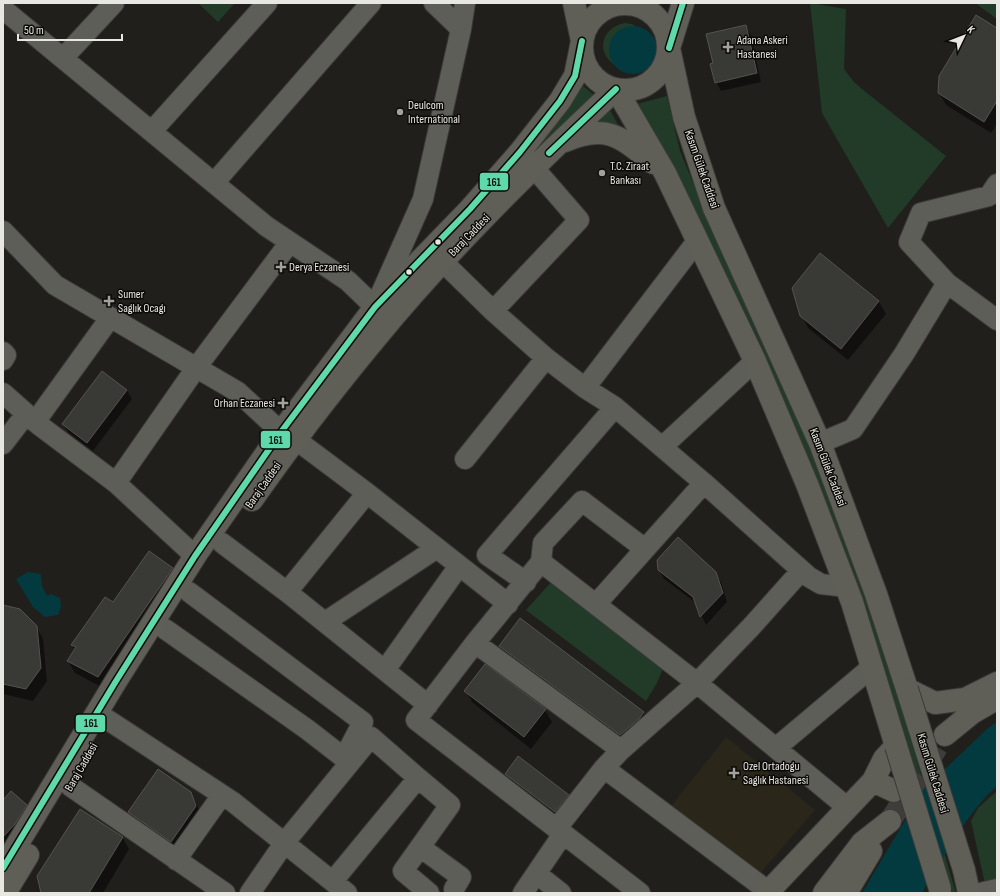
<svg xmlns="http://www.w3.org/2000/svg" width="1000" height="896" font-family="'Sofia Sans Condensed',sans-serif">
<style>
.built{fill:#2a2619}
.green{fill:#213b28}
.water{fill:#033a40}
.shadow{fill:#0007}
.building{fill:#393936;stroke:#54534f}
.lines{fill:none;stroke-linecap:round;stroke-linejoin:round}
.major-tunnel{stroke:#3e3d39;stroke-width:22;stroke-dasharray:22 11;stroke-linecap:butt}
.minor-casing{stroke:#3b3a38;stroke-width:22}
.major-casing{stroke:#3b3a38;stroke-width:24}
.minor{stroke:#5e5e59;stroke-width:20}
.major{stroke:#5f5f58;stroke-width:22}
.major-bridge-casing{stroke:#3b3a38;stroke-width:24;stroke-linecap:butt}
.major-bridge{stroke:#5f5f58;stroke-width:22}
.bus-1-casing{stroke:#0b0a07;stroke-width:9}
.bus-1{stroke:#5fd8aa;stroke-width:6}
.poi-dot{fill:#a2a19c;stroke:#0b0a07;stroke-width:1.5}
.bus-dot{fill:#e8e7e2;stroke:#0b0a07;stroke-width:1.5}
.labels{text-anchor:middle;stroke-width:3;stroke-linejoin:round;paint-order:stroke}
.poi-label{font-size:12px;fill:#e8e7e2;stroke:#0b0a07;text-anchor:start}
.street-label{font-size:12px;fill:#e8e7e2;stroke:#0b0a07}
.line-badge{stroke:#0b0a07;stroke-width:1.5}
.pale-badge-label{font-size:11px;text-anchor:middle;font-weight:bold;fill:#111}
</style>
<rect width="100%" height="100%" fill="#201f1b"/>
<path class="built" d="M726 737 815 810 755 879 668 810Z"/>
<path class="green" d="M198 3H235L218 22Z
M810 3 846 9 844 69 854 82 862 89 946 156 888 228 822 113Z
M975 3H997V19Z
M625 23 632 24 644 32 621 68C595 58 598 28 625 23Z
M582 85 595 96 532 153 407 286 380 317 307 413 238 510 172 609 125 682 3 884V879L123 680 199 563 305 411 406 285 487 201 558 119Z
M667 96 680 151 710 224 764 335 844 531 876 623 956 893H950L871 624 838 533 758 339 669 157 637 104Z
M610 110 622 132 587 128Z
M554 579 664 666 657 683 646 701 526 610Z
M997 791V893H987L971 821 978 808Z"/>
<path class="water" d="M609 50a24 24 0 1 1 48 0a24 24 0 1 1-48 0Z
M28 572 41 574 42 586 47 596 51 594 60 598 61 607 58 615 45 617 33 607 16 579Z
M997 722V786C966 813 944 858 922 893H862L923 790 988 728Z"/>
<path class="shadow" d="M745 26 751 35 761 82 721 91 716 82 714 64Z
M997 29V124L991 133 946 105 939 93Z
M820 254 879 302 886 314 848 360 808 328 801 315Z
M102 372 127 390 132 399 93 451 69 433 63 424Z
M172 569 179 581 105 689 75 673 68 661 75 650 72 645 113 603Z
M659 570 716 573 721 582 727 602 706 625 696 603 664 579Z
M3 606 36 626 43 639 47 681 33 701 3 694Z
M500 647 643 713 650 725 628 747 507 659Z
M466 691 545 710 552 722 531 749 473 703Z
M506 774 568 795 573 804 560 821 511 783Z
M190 792 197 805 202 819 178 853 136 824 129 812Z
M3 801 26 805 33 818 3 853Z
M122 837 129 849 103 893H42Z"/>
<path class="building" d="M976 15 997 28V101L984 122 938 93 939 76Z
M746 25 757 73 715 83 710 64 713 63 706 34Z
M820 253 879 301 841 349 800 316 792 288Z
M102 371 127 390 87 443 62 424Z
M678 537 716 572 723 593 700 617 693 597 658 570 657 560Z
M149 551 173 568 98 677 67 661 76 647 71 645 105 597 113 602Z
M3 605 20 609 37 626 41 668 26 689 3 684Z
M520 618 644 712 639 719 620 735 499 646Z
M485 664 546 709 524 737 464 691Z
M518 756 569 795 555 812 505 774Z
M158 769 191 792 196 806 171 842 128 812Z
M11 791 27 805 15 824 3 837V800Z
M80 809 123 837 89 893H41L37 876Z"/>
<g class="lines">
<path class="major-tunnel" d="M890 821 945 735"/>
<defs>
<path id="minor" d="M434 3 461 29
M3 9 266 226 348 281 375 307 423 199 461 29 465 3
M63 58 114 3
M152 131 267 3
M214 183 371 3
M3 231 55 285 238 392 281 432
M443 262 493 311 546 358 585 388 615 407 704 483 809 577 821 584 847 587
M947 283 997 320
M493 311 579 220 534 168
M3 352 6 355 3 360
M585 388 697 241
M3 393 39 425 116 483 195 556
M35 422 110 318
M295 439 367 493 508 604
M820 443 853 429 904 354 947 283 909 242 921 213 989 196 997 184
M3 444 26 414
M662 447 755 361
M465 459 546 358
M116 483 196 368 290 242
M222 543 287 592 428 705
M541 562 697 683 848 808
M526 582 487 555 615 407
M287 592 367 493
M596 604 704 483
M325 622 437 548
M165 629 308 730 344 758 363 722 189 592
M475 643 621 750
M385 670 459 566
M108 720 233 802 347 893
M777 747 872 667
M604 768 768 891
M418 778 450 805 403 871 429 893
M70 786 225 893
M557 828 604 768 621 750 697 683 751 627 801 571
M420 847 461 877 454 889
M176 860 222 795
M537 874 561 893
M250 893 285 842 371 737 418 778 333 881
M523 893 563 834
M640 893 416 720 475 643 541 562 543 543 582 501 645 549
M980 893 997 889"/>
<path id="major" d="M683 3 669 48 684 117 714 208 820 443 876 594 907 689 935 703 965 699 997 683
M582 47a43 43 0 1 1 86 0a43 43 0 1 1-86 0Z
M616 89 665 173 755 361 807 484 852 602 896 746 884 759 873 781 767 893
M565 141C607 123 621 137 653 163
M252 500C291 444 332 391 375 339 448 250 532 168 616 89
M945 735 972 713 996 699
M873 781 894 791
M3 868 116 681 195 556 281 432 375 307 470 209 520 152 560 101 575 76 582 41 574 3
M964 870 969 893
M5 893 28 855
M824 893 862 843 890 821
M846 893 871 851"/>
</defs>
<use href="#minor" class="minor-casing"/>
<use href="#major" class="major-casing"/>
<use href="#minor" class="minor"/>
<use href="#major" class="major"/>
<defs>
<path id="major-bridge" d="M907 689 964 870
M896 746 940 889"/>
</defs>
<use href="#major-bridge" class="major-bridge-casing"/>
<use href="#major-bridge" class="major-bridge"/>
<defs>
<path id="bus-1" d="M669 48 683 3
M549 153 616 89
M3 868 116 681 195 556 281 432 375 307 470 209 520 152 560 101 575 76 582 41"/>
</defs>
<use href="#bus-1" class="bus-1-casing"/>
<use href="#bus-1" class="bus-1"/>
</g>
<g class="poi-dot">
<path d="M726 41h4v4h4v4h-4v4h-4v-4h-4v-4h4z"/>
<circle cx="400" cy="112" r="4"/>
<circle cx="602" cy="173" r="4"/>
<path d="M279 261h4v4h4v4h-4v4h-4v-4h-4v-4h4z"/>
<path d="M107 295h4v4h4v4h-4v4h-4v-4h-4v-4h4z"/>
<path d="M281 397h4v4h4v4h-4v4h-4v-4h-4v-4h4z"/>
<path d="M732 767h4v4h4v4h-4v4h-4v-4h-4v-4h4z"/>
</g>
<g class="bus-dot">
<circle cx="438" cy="242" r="3.5"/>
<circle cx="409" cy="272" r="3.5"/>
</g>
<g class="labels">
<g class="poi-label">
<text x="737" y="44">Adana Askeri<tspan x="737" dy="14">Hastanesi</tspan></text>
<text x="408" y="109">Deulcom<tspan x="408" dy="14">International</tspan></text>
<text x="610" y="170">T.C. Ziraat<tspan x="610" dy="14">Bankası</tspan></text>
<text x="289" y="271">Derya Eczanesi</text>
<text x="118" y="298">Sumer<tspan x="118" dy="14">Saglık Ocagı</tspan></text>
<text x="275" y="407" text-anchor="end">Orhan Eczanesi</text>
<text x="743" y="770">Ozel Ortadogu<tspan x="743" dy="14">Saglık Hastanesi</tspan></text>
</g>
<g class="street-label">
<text transform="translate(702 169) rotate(71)" y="4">Kasım Gülek Caddesi</text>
<text transform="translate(469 235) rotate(-46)" y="4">Baraj Caddesi</text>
<text transform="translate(828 467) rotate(69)" y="4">Kasım Gülek Caddesi</text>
<text transform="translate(263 485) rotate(-55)" y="4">Baraj Caddesi</text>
<text transform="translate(81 767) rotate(-60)" y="4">Baraj Caddesi</text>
<text transform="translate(933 773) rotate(73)" y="4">Kasım Gülek Caddesi</text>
</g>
</g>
<g class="line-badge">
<rect x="479" y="172" width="30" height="19" rx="4" fill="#5fd8aa"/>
<rect x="260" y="430" width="31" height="19" rx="4" fill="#5fd8aa"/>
<rect x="75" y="714" width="31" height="19" rx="4" fill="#5fd8aa"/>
</g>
<g class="pale-badge-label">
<text x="494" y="186">161</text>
<text x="276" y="444">161</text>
<text x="91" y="727">161</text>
</g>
<rect width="1000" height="896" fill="none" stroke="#e8e7e2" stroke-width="8"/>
<g transform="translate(964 36) rotate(47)" stroke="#0b0a07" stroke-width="3" paint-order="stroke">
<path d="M0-3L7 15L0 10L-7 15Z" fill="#e8e7e2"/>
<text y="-6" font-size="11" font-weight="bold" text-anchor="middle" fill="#e8e7e2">K</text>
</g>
<path d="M18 34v6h104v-6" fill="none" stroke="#e8e7e2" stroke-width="2"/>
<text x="24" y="34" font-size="12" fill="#e8e7e2" stroke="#0b0a07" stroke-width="3" paint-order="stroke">50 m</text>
</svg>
